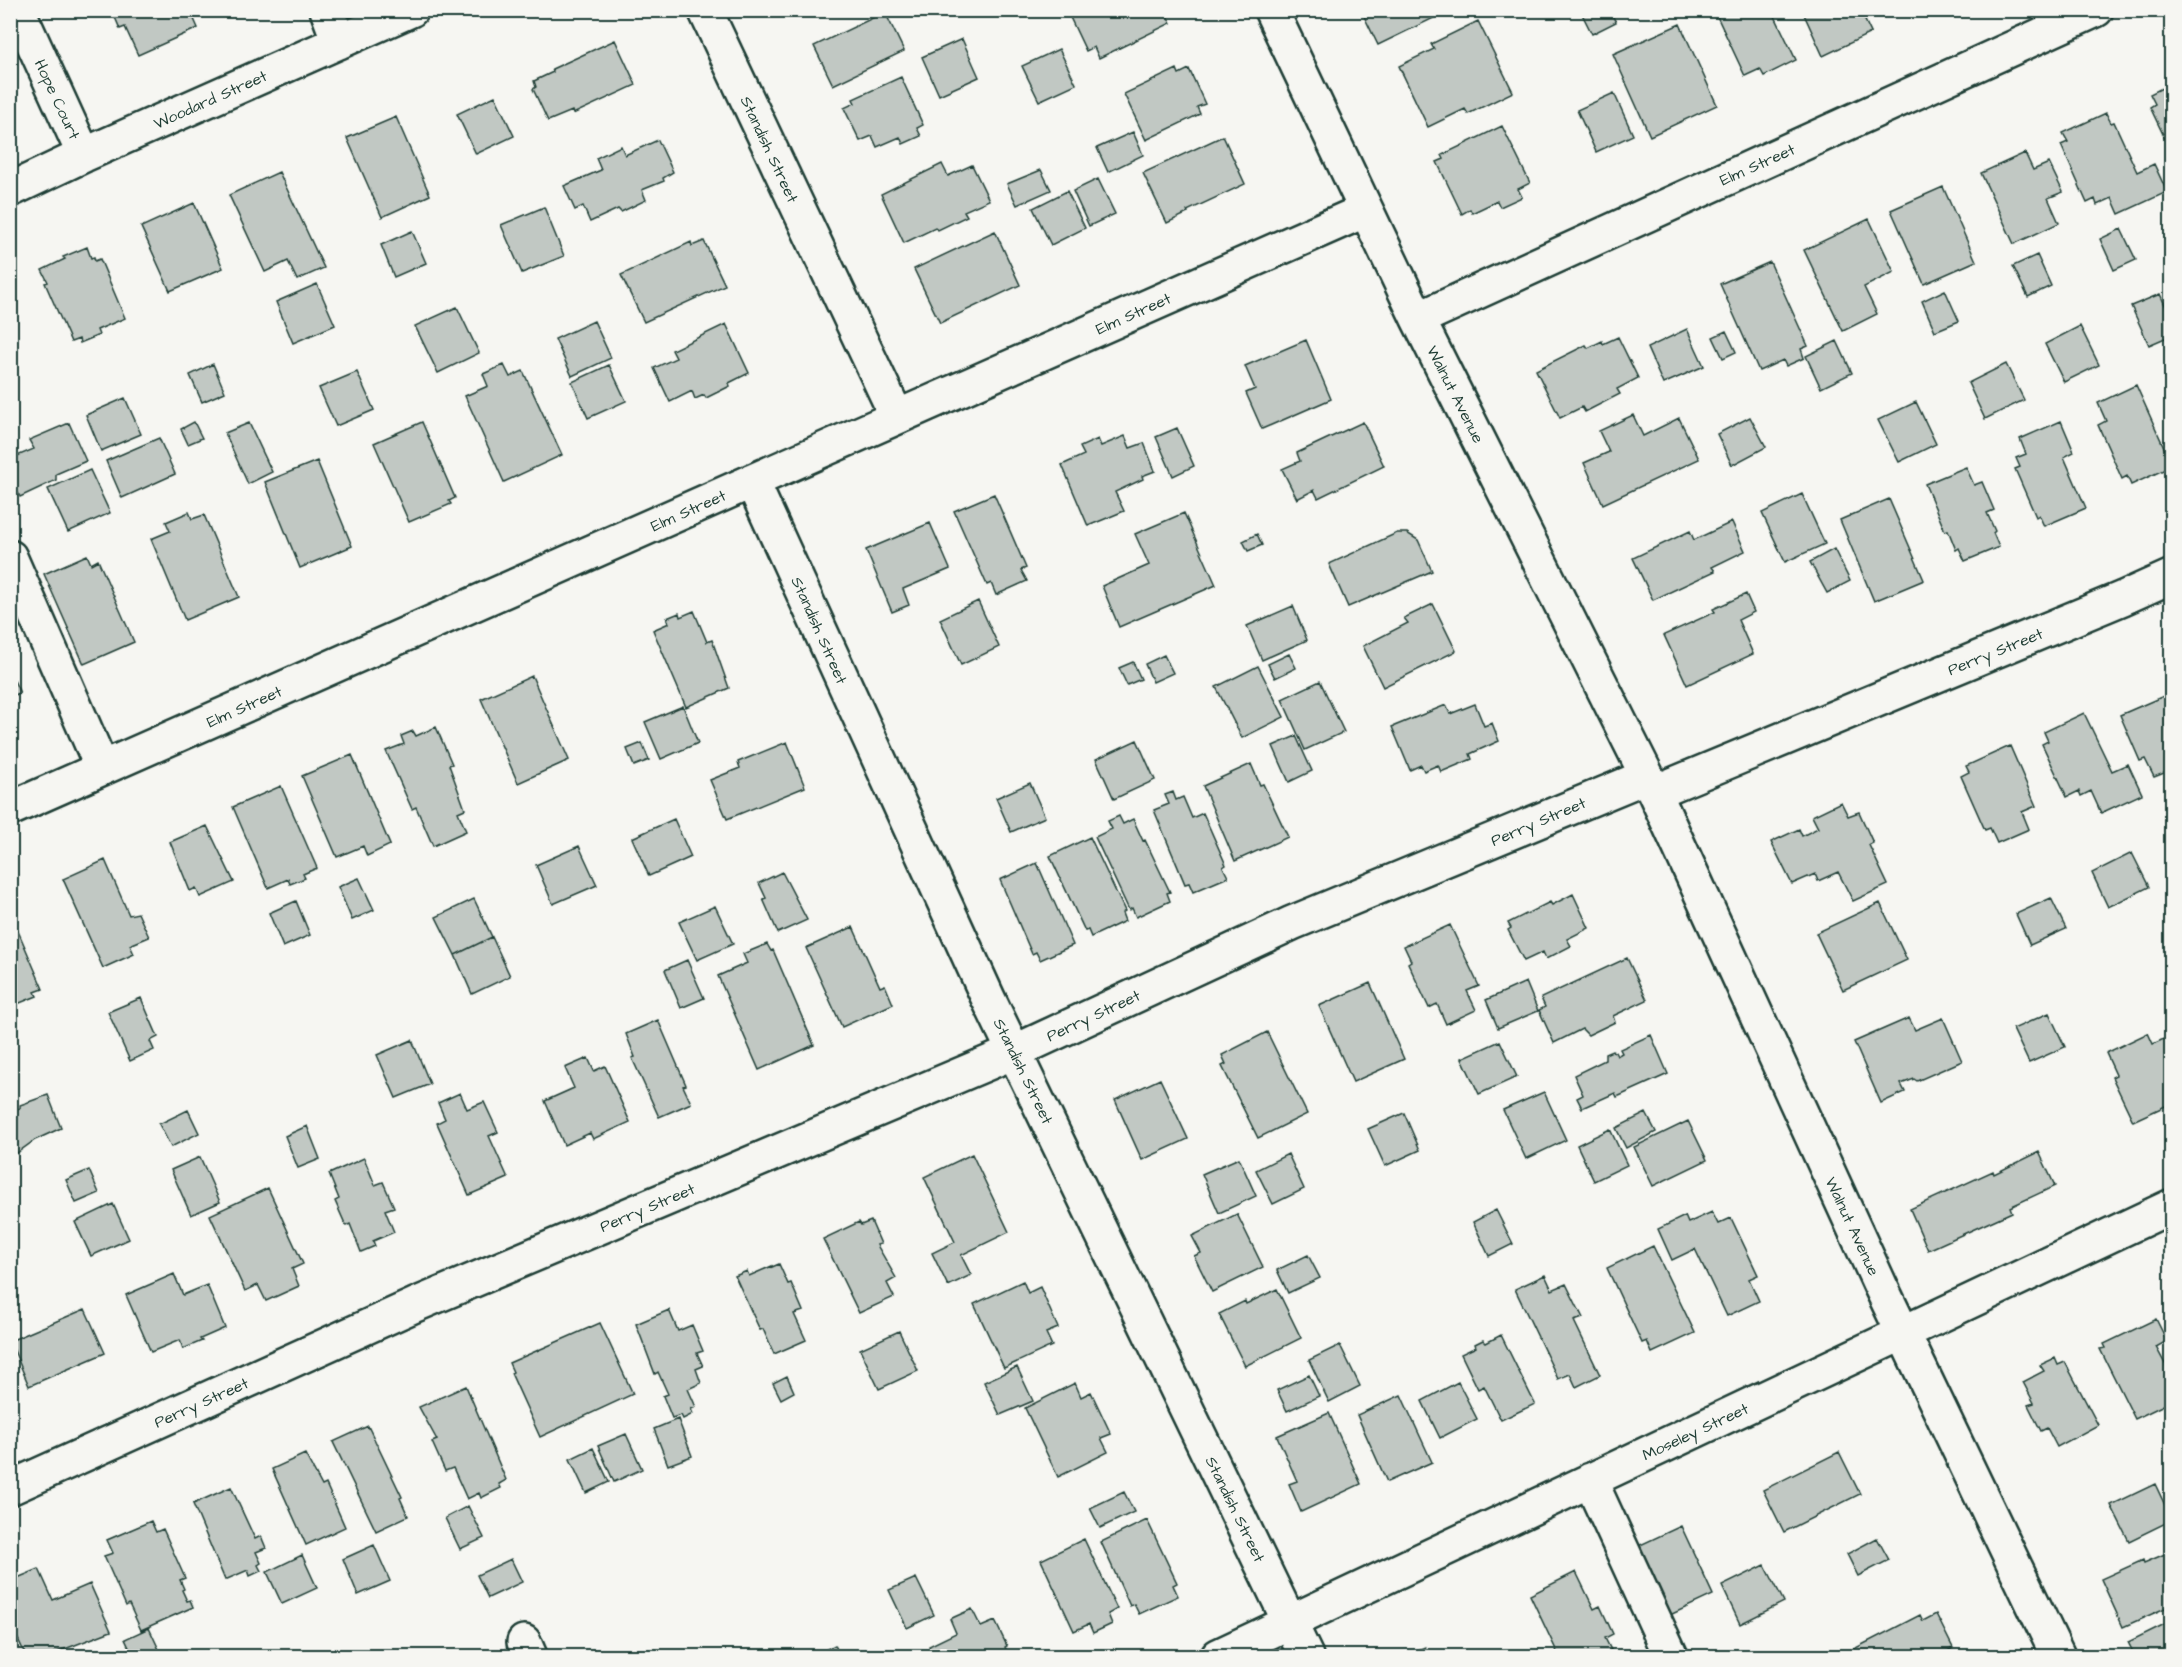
<svg xmlns="http://www.w3.org/2000/svg" width="2182" height="1667" font-family="'Architects Daughter',sans-serif">
<style>
.building{fill:#c1c8c3;stroke:#1f3d34;stroke-width:1.5}
.lines{fill:none;stroke-linecap:round;stroke-linejoin:round}
.minor-casing{stroke:#1f3d34;stroke-width:38}
.minor{stroke:#f6f6f2;stroke-width:33}
.labels{text-anchor:middle;stroke-width:4.5;stroke-linejoin:round;paint-order:stroke}
.street-label{font-size:16px;fill:#1f3d34;stroke:#f6f6f2}
</style>
<rect width="100%" height="100%" fill="#f6f6f2"/>
<filter id="ink" filterUnits="userSpaceOnUse"><feTurbulence type="fractalNoise" baseFrequency=".0167" numOctaves="2"/><feDisplacementMap in="SourceGraphic" scale="12" xChannelSelector="R" yChannelSelector="G"/><feConvolveMatrix kernelMatrix="1 2 1 2 8 2 1 2 1" color-interpolation-filters="sRGB"/></filter>
<g filter="url(#ink)">
<path class="building" d="M112 10H190L198 28 138 55 125 27 120 29Z
M1164 10 1171 23 1099 58 1094 47 1086 51 1067 11Z
M1361 10H1438L1440 15 1378 45Z
M1580 10H1609L1616 22 1592 34Z
M1718 10H1772L1796 60 1764 76 1760 69 1745 76 1715 12Z
M1802 10H1860L1871 33 1823 56Z
M885 12 904 51 833 85 814 46Z
M1478 21 1513 92 1468 114 1465 109 1428 127 1399 66 1434 49 1431 44Z
M1680 24 1717 105 1650 136 1613 54Z
M962 39 979 77 939 95 922 57Z
M615 40 636 85 573 114 572 111 548 121 533 89 536 87 534 81 553 72 552 69Z
M1059 49 1076 84 1039 101 1022 66Z
M1177 69 1179 74 1189 69 1205 104 1197 107 1200 114 1146 140 1124 94Z
M901 77 923 125 917 128 921 136 903 144 900 137 877 147 872 136 860 141 844 108 855 103 853 99Z
M2172 83V153L2150 107 2155 104 2150 94Z
M1614 93 1633 135 1596 152 1577 110Z
M495 96 514 136 476 154 457 114Z
M2106 113 2111 123 2114 122 2137 172 2154 164 2167 192 2119 214 2112 198 2097 205 2095 199 2087 203 2061 145 2068 142 2063 133Z
M396 117 430 195 382 217 347 138Z
M1502 126 1530 183 1518 189 1522 197 1500 207 1497 201 1472 213 1470 209 1462 214 1437 162 1444 159 1442 155Z
M1133 132 1143 155 1108 172 1097 148Z
M1223 136 1245 184 1187 211 1188 213 1167 223 1143 173Z
M658 140 673 172 663 178 664 181 642 190 646 200 621 212 618 209 590 222 583 206 575 210 564 186 601 170 596 158 621 146 625 155Z
M2025 153 2033 170 2049 163 2063 192 2048 198 2059 223 2014 244 1981 173Z
M942 164 948 176 972 165 989 200 964 211 967 216 938 230 935 228 904 243 881 194Z
M1041 170 1051 190 1017 205 1007 184Z
M279 172 324 268 297 280 288 261 265 272 229 195Z
M1098 179 1115 214 1089 226 1073 191Z
M1943 187 1976 261 1924 284 1891 210Z
M1067 191 1085 228 1051 245 1033 208Z
M194 203 223 268 170 291 141 227Z
M544 207 564 256 522 273 501 225Z
M1869 219 1894 272 1864 287 1877 314 1843 331 1804 250Z
M2121 229 2136 260 2114 270 2100 239Z
M412 231 426 263 394 277 381 245Z
M995 231 1020 285 940 323 914 269Z
M704 241 725 285 644 322 621 275 691 242 692 246Z
M87 247 91 258 94 257 95 261 100 259 125 318 97 330 99 335 80 343 79 339 71 342 45 283 48 282 42 270 65 259 63 257Z
M2037 255 2051 286 2028 297 2013 266Z
M1770 262 1808 346 1801 349 1804 358 1786 366 1783 360 1759 371 1720 284Z
M317 284 335 325 293 343 276 302Z
M1945 290 1959 321 1935 331 1922 301Z
M2160 294 2172 320V335L2149 345 2131 306Z
M457 307 479 353 438 373 415 326Z
M594 321 611 358 572 376 555 339Z
M726 324 749 373 729 383 730 386 706 398 704 395 695 399 692 391 670 402 654 368 676 358 672 350Z
M2080 326 2099 365 2064 382 2045 344Z
M1687 329 1704 366 1663 384 1647 348Z
M1726 331 1736 352 1723 358 1713 337Z
M1618 337 1638 378 1617 389 1620 394 1585 412 1582 407 1560 418 1536 370 1586 345 1588 348 1602 341 1603 344Z
M1306 340 1331 399 1262 429 1246 393 1255 389 1245 366Z
M1837 341 1852 373 1821 388 1806 356Z
M213 364 225 392 202 402 190 375Z
M2006 364 2024 400 1985 419 1968 383Z
M504 365 510 377 523 371 562 455 504 482 465 396 488 386 483 374Z
M609 365 626 401 588 418 572 382Z
M357 372 374 410 336 426 319 388Z
M2136 385 2168 456 2165 458 2170 467 2131 485 2127 476 2122 479 2098 425 2106 421 2098 403Z
M125 398 141 434 101 451 86 415Z
M1916 402 1936 444 1899 462 1878 420Z
M1633 415 1643 436 1679 418 1699 459 1603 504 1584 463 1609 452 1599 431Z
M1750 417 1766 447 1732 465 1717 434Z
M2061 421 2074 452 2064 457 2086 508 2044 526 2039 515 2036 517 2015 469 2020 467 2016 458 2026 454 2020 439Z
M194 422 202 438 188 444 181 429Z
M422 422 455 498 449 501 451 504 409 522 374 443Z
M1363 422 1384 466 1318 498 1314 490 1297 499 1282 469 1300 461 1297 453Z
M69 423 86 461 56 474V480L20 497 10 476V459L34 449 29 440Z
M249 423 272 472 248 484 225 433Z
M1177 428 1194 466 1173 476 1156 437Z
M1125 436 1130 448 1144 443 1155 471 1142 476 1143 479 1115 492 1124 511 1088 526 1062 465 1084 455 1080 447 1098 439 1101 446Z
M159 438 175 474 122 498 106 461Z
M317 461 352 546 300 568 265 482Z
M1966 467 1974 485 1982 482 1994 510 1987 513 1995 531 1993 533 1999 547 1965 561 1959 548 1956 550 1948 530 1945 531 1925 484Z
M90 470 110 513 68 532 48 489Z
M994 494 1026 568 1021 570 1027 581 996 595 991 583 987 585 954 511Z
M1802 494 1825 544 1785 562 1762 513Z
M1889 499 1924 580 1874 601 1840 520Z
M189 512 192 519 204 515 239 597 185 620 151 539 170 531 166 522Z
M1184 513 1216 585 1119 627 1102 586 1149 565 1135 534Z
M1732 522 1745 551 1712 567 1715 571 1653 600 1633 558 1690 531 1694 540Z
M930 523 950 569 903 589 909 605 892 612 866 550Z
M1397 533H1407L1418 540 1432 571 1348 607 1329 564Z
M1257 534 1262 545 1248 551 1243 541Z
M1834 549 1850 581 1827 593 1810 562Z
M87 555 91 564 98 560 134 642 84 664 44 574Z
M1746 594 1754 612 1738 620 1753 654 1687 685 1664 635 1715 612 1713 609Z
M978 601 999 647 961 665 940 619Z
M1433 604 1456 651 1383 687 1363 646 1408 623 1404 618Z
M1293 606 1307 640 1262 660 1247 626Z
M694 611 707 642 712 640 729 688 686 707 653 630 669 623 667 618 679 613 680 617Z
M1289 654 1296 668 1275 678 1268 664Z
M1164 655 1173 673 1153 682 1145 664Z
M1133 662 1141 679 1127 685 1119 668Z
M1258 666 1284 717 1242 738 1216 687Z
M10 672 20 693 10 697Z
M532 676 569 760 518 783 481 699Z
M1320 681 1344 732 1305 750 1282 699Z
M2166 695 2172 708V770L2154 777 2145 759 2140 761 2120 715Z
M1475 704 1484 726 1492 723 1499 741 1470 754 1472 759 1441 772 1438 765 1424 771 1421 765 1410 770 1392 727 1446 705 1450 714Z
M683 706 698 743 661 759 645 722Z
M2084 713 2112 771 2128 764 2142 794 2101 813 2091 791 2081 796 2079 791 2067 797 2042 744 2048 741 2044 732Z
M436 727 452 764 449 765 465 809 458 812 466 831 433 846 416 807 412 809 386 751 404 744 401 736 413 731 416 736Z
M1296 736 1312 771 1289 782 1273 746Z
M1137 740 1155 780 1114 799 1096 759Z
M787 742 805 787 727 819 710 780 740 768 738 762Z
M642 743 649 760 634 766 627 749Z
M2010 746 2036 806 2022 812 2029 829 1997 843 1990 828 1985 830 1961 776 1969 772 1966 766Z
M352 755 390 845 367 856 363 846 337 857 302 776Z
M1251 764 1260 785 1263 784 1288 837 1235 861 1203 786Z
M1030 783 1045 817 1011 832 996 798Z
M281 786 317 868 303 874 305 878 290 884 288 879 268 888 233 807Z
M1173 792 1176 800 1183 797 1192 818 1203 813 1226 865 1223 867 1228 877 1193 892 1189 883 1185 884 1154 810 1169 804 1165 795Z
M1841 802 1848 816 1859 812 1873 843 1869 845 1888 885 1853 901 1838 872 1818 881 1815 874 1792 884 1771 842 1799 829 1802 836 1818 828 1812 816Z
M1119 816 1123 824 1133 819 1143 841 1145 840 1170 892 1167 893 1170 901 1136 917 1132 908 1129 910 1095 837 1112 829 1108 821Z
M674 819 691 857 649 876 632 838Z
M207 826 234 882 200 897 196 888 190 891 170 842Z
M1090 837 1125 911 1122 913 1125 921 1091 937 1088 930 1085 931 1050 856Z
M579 846 597 885 553 904 536 865Z
M2132 853 2149 887 2108 907 2092 873Z
M105 860 129 915 138 913 149 937 130 945 134 954 103 968 63 879Z
M1037 863 1073 945 1040 960 1036 952 1032 954 1000 880Z
M782 872 807 920 778 933 763 899 766 898 759 883Z
M359 878 374 910 352 920 338 887Z
M1573 894 1589 928 1567 939 1571 946 1546 959 1543 952 1524 961 1508 930 1511 928 1508 923 1550 902 1552 905Z
M2051 898 2066 929 2030 945 2016 914Z
M474 899 492 937 455 955 436 917Z
M296 901 310 935 283 947 269 913Z
M1880 903 1907 960 1843 990 1816 933Z
M715 906 733 944 697 960 679 922Z
M12 917 43 989 35 992 37 996 10 1007V918Z
M1450 925 1479 986 1467 991 1476 1010 1446 1024 1437 1004 1429 1008 1408 963 1411 961 1404 946Z
M853 927 880 987 885 985 893 1004 842 1027 806 948Z
M492 937 510 976 472 994 455 955Z
M767 944 771 951 773 950 814 1045 759 1070 718 976 747 963 743 954Z
M1627 958 1647 1000 1613 1016 1615 1022 1588 1035 1582 1029 1554 1043 1539 1010 1545 1007 1541 998Z
M687 960 704 998 681 1008 665 970Z
M1526 982 1538 1011 1498 1028 1486 1000Z
M1370 983 1404 1059 1353 1082 1319 1006Z
M141 998 158 1037 150 1041 154 1050 130 1061 108 1012Z
M2049 1013 2065 1047 2029 1063 2013 1029Z
M1909 1018 1915 1030 1943 1018 1962 1061 1917 1081 1914 1079 1901 1084 1905 1092 1881 1103 1854 1042Z
M658 1020 686 1085 683 1086 691 1103 659 1117 632 1058 635 1057 626 1034Z
M1267 1032 1307 1114 1258 1138 1222 1066 1226 1064 1222 1055Z
M2148 1033 2153 1044 2166 1038 2172 1050V1103L2133 1121 2112 1077 2116 1075 2106 1053Z
M1651 1035 1668 1074 1617 1097 1615 1093 1582 1108 1577 1098 1583 1095 1574 1075 1605 1060V1054L1612 1051 1615 1052 1617 1056 1622 1053 1620 1049Z
M412 1040 430 1084 396 1098 377 1055Z
M1500 1041 1517 1077 1479 1094 1462 1058Z
M588 1058 594 1071 605 1066 630 1122 593 1139 590 1133 564 1145 545 1101 574 1088 565 1068Z
M1160 1079 1188 1139 1142 1160 1115 1100Z
M1544 1092 1566 1140 1526 1159 1503 1110Z
M460 1093 467 1109 484 1102 498 1132 489 1136 508 1178 469 1195 437 1123 445 1119 438 1103Z
M48 1095 61 1128 35 1140 10 1158V1113L20 1108V1105Z
M188 1110 199 1133 171 1147 159 1124Z
M1404 1113 1420 1150 1385 1166 1368 1129Z
M1646 1113 1656 1132 1626 1148 1616 1128Z
M1688 1121 1707 1160 1653 1186 1634 1147Z
M307 1126 320 1159 298 1168 285 1136Z
M1610 1129 1627 1165 1594 1181 1577 1145Z
M2039 1152 2055 1186 2010 1207 2012 1212 1928 1250 1910 1209 1993 1171 1994 1174Z
M972 1154 1009 1232 961 1255 971 1275 948 1286 932 1253 955 1242 924 1177Z
M1288 1154 1304 1189 1273 1204 1256 1170Z
M200 1157 220 1202 191 1215 171 1170Z
M364 1158 375 1185 383 1182 394 1207 385 1210 394 1232 373 1241 375 1246 361 1252 350 1224 346 1226 335 1201 339 1199 329 1174Z
M1239 1158 1256 1196 1219 1213 1202 1174Z
M89 1170 99 1193 76 1203 66 1180Z
M268 1188 303 1264 292 1269 299 1286 266 1301 258 1285 245 1291 210 1215Z
M113 1204 129 1239 91 1256 75 1222Z
M1496 1210 1513 1244 1489 1256 1473 1222Z
M1712 1212 1718 1224 1731 1218 1758 1275 1749 1279 1759 1301 1727 1316 1695 1249 1672 1260 1658 1229 1685 1216 1688 1223Z
M1237 1214 1263 1267 1212 1292 1194 1256 1201 1253 1192 1236Z
M871 1221 881 1244 877 1245 896 1278 887 1283 894 1297 859 1313 823 1239 859 1222 861 1225Z
M1653 1246 1695 1333 1652 1353 1647 1341 1642 1343 1607 1268Z
M1308 1255 1320 1278 1288 1293 1277 1270Z
M779 1264 788 1284 791 1283 803 1311 794 1314 806 1340 774 1354 763 1329 760 1330 735 1276 747 1271 749 1276 772 1266V1267Z
M174 1274 183 1295 207 1285 225 1328 200 1339 202 1341 183 1349 180 1340 151 1352 126 1295Z
M1545 1275 1552 1290 1566 1284 1583 1318 1574 1321 1600 1375 1576 1387 1570 1374 1558 1379 1515 1289Z
M1023 1281 1028 1293 1040 1287 1058 1328 1046 1333 1052 1346 1004 1368 974 1304Z
M1277 1289 1301 1338 1245 1366 1219 1314 1245 1301 1246 1304Z
M85 1309 105 1353 29 1386 10 1341Z
M669 1310 678 1331 692 1325 703 1351 697 1353 703 1366 696 1369 701 1383 688 1389 696 1407 691 1409 693 1414 683 1419 681 1415 672 1418 663 1396 668 1394 658 1372 655 1374 636 1324Z
M2156 1319 2167 1341 2156 1347 2172 1377V1401L2135 1419 2100 1349 2106 1348 2104 1344Z
M600 1323 633 1394 540 1437 511 1373 513 1372 509 1363Z
M899 1331 918 1371 879 1389 860 1349Z
M1501 1335 1535 1404 1501 1420 1484 1386 1478 1389 1461 1354 1476 1347 1475 1344 1483 1340 1486 1343Z
M1340 1345 1360 1386 1329 1402 1309 1360Z
M2055 1358 2058 1365 2065 1362 2098 1425 2057 1447 2047 1428 2041 1431 2028 1405 2034 1403 2023 1382 2044 1371 2040 1365Z
M1017 1367 1033 1401 1000 1415 984 1382Z
M1309 1375 1319 1396 1287 1411 1277 1390Z
M787 1376 794 1392 781 1399 773 1383Z
M1458 1382 1477 1419 1440 1438 1422 1401Z
M1075 1383 1081 1397 1091 1392 1111 1434 1101 1438 1108 1452 1058 1477 1025 1408Z
M466 1386 506 1480 499 1484 501 1488 481 1498 479 1493 467 1499 453 1468 445 1471 432 1442 437 1440 419 1407Z
M1401 1395 1432 1462 1387 1482 1357 1415Z
M1329 1413 1361 1484 1301 1512 1289 1484 1297 1481 1277 1436Z
M678 1419 692 1456 668 1465 654 1429Z
M368 1426 402 1497 400 1498 408 1516 376 1531 333 1442Z
M626 1434 642 1469 614 1482 598 1446Z
M593 1448 609 1482 586 1493 570 1459Z
M1839 1452 1860 1494 1784 1532 1763 1490Z
M305 1454 322 1486 326 1484 345 1527 306 1545 272 1469Z
M2155 1484 2172 1520 2129 1541 2111 1505Z
M231 1487 255 1539 261 1536 266 1548 256 1552 261 1563 258 1565 261 1571 250 1576 248 1570 225 1580 193 1504Z
M1124 1492 1134 1512 1100 1528 1090 1508Z
M468 1506 484 1538 460 1549 445 1518Z
M1147 1520 1177 1583 1173 1585 1178 1596 1139 1614 1134 1604 1130 1606 1101 1542Z
M151 1521 156 1532 163 1529 185 1578 180 1580 184 1589 182 1590 187 1601 190 1600 193 1607 141 1630 129 1604 126 1606 104 1556 113 1553 107 1540Z
M1681 1526 1713 1595 1670 1615 1638 1546Z
M1877 1538 1889 1560 1858 1576 1847 1554Z
M1084 1539 1117 1609 1108 1614 1112 1624 1093 1633 1089 1624 1074 1631 1041 1560Z
M374 1545 390 1581 358 1595 343 1559Z
M2172 1551V1605L2123 1627 2101 1579 2143 1560 2144 1563Z
M302 1555 317 1588 282 1604 267 1572Z
M511 1559 522 1582 488 1598 477 1575Z
M1765 1565 1784 1602 1740 1624 1722 1586Z
M39 1569 53 1600 90 1584 111 1631 47 1656H26L10 1622V1581Z
M1576 1572 1594 1609 1600 1606 1613 1634 1605 1638 1614 1656H1559L1530 1595Z
M916 1578 934 1615 907 1628 889 1590Z
M972 1609 981 1627 995 1621 1007 1646 1005 1647 1009 1656H934L929 1646 956 1633 950 1619Z
M1936 1614 1953 1648 1942 1654 1943 1656H1851L1848 1652 1920 1615 1923 1621Z
M2171 1621 2172 1656H2135L2128 1642Z
M149 1628 162 1656H133L125 1639Z
M835 1645 840 1656H816L815 1655Z
M1425 1647 1430 1656H1405Z"/>
<g class="lines">
<defs>
<path id="minor" d="M18 10 84 155
M327 10 339 42
M705 10 897 417
M1271 10 1418 319 1647 776
M10 190 84 155 411 10
M1418 319 2096 10
M752 481 988 998 1306 1656
M10 557 102 768
M1655 792 2123 598 2172 576
M10 809 1366 210
M1590 1480 1671 1656
M10 1488 415 1305 1014 1052 1292 923 1647 776 1881 1287 2058 1656
M524 1642 530 1656
M1218 1656 2172 1206"/>
</defs>
<use href="#minor" class="minor-casing"/>
<use href="#minor" class="minor"/>
</g>
</g>
<g class="labels">
<g class="street-label">
<text transform="translate(58 99) rotate(65)" y="6">Hope Court</text>
<text transform="translate(210 99) rotate(-24)" y="6">Woodard Street</text>
<text transform="translate(770 149) rotate(65)" y="6">Standish Street</text>
<text transform="translate(1757 164) rotate(-24)" y="6">Elm Street</text>
<text transform="translate(1133 313) rotate(-24)" y="6">Elm Street</text>
<text transform="translate(1456 394) rotate(63)" y="6">Walnut Avenue</text>
<text transform="translate(688 510) rotate(-24)" y="6">Elm Street</text>
<text transform="translate(820 630) rotate(66)" y="6">Standish Street</text>
<text transform="translate(1995 651) rotate(-22)" y="6">Perry Street</text>
<text transform="translate(244 706) rotate(-24)" y="6">Elm Street</text>
<text transform="translate(1538 821) rotate(-23)" y="6">Perry Street</text>
<text transform="translate(1093 1015) rotate(-25)" y="6">Perry Street</text>
<text transform="translate(1024 1071) rotate(64)" y="6">Standish Street</text>
<text transform="translate(647 1207) rotate(-23)" y="6">Perry Street</text>
<text transform="translate(1853 1226) rotate(65)" y="6">Walnut Avenue</text>
<text transform="translate(201 1402) rotate(-24)" y="6">Perry Street</text>
<text transform="translate(1695 1431) rotate(-25)" y="6">Moseley Street</text>
<text transform="translate(1236 1509) rotate(64)" y="6">Standish Street</text>
</g>
</g>
<rect width="2182" height="1667" fill="none" stroke="#f6f6f2" stroke-width="36"/>
<rect x="18" y="18" width="2146" height="1631" fill="none" stroke="#1f3d34" stroke-width="2" filter="url(#ink)"/>
</svg>
